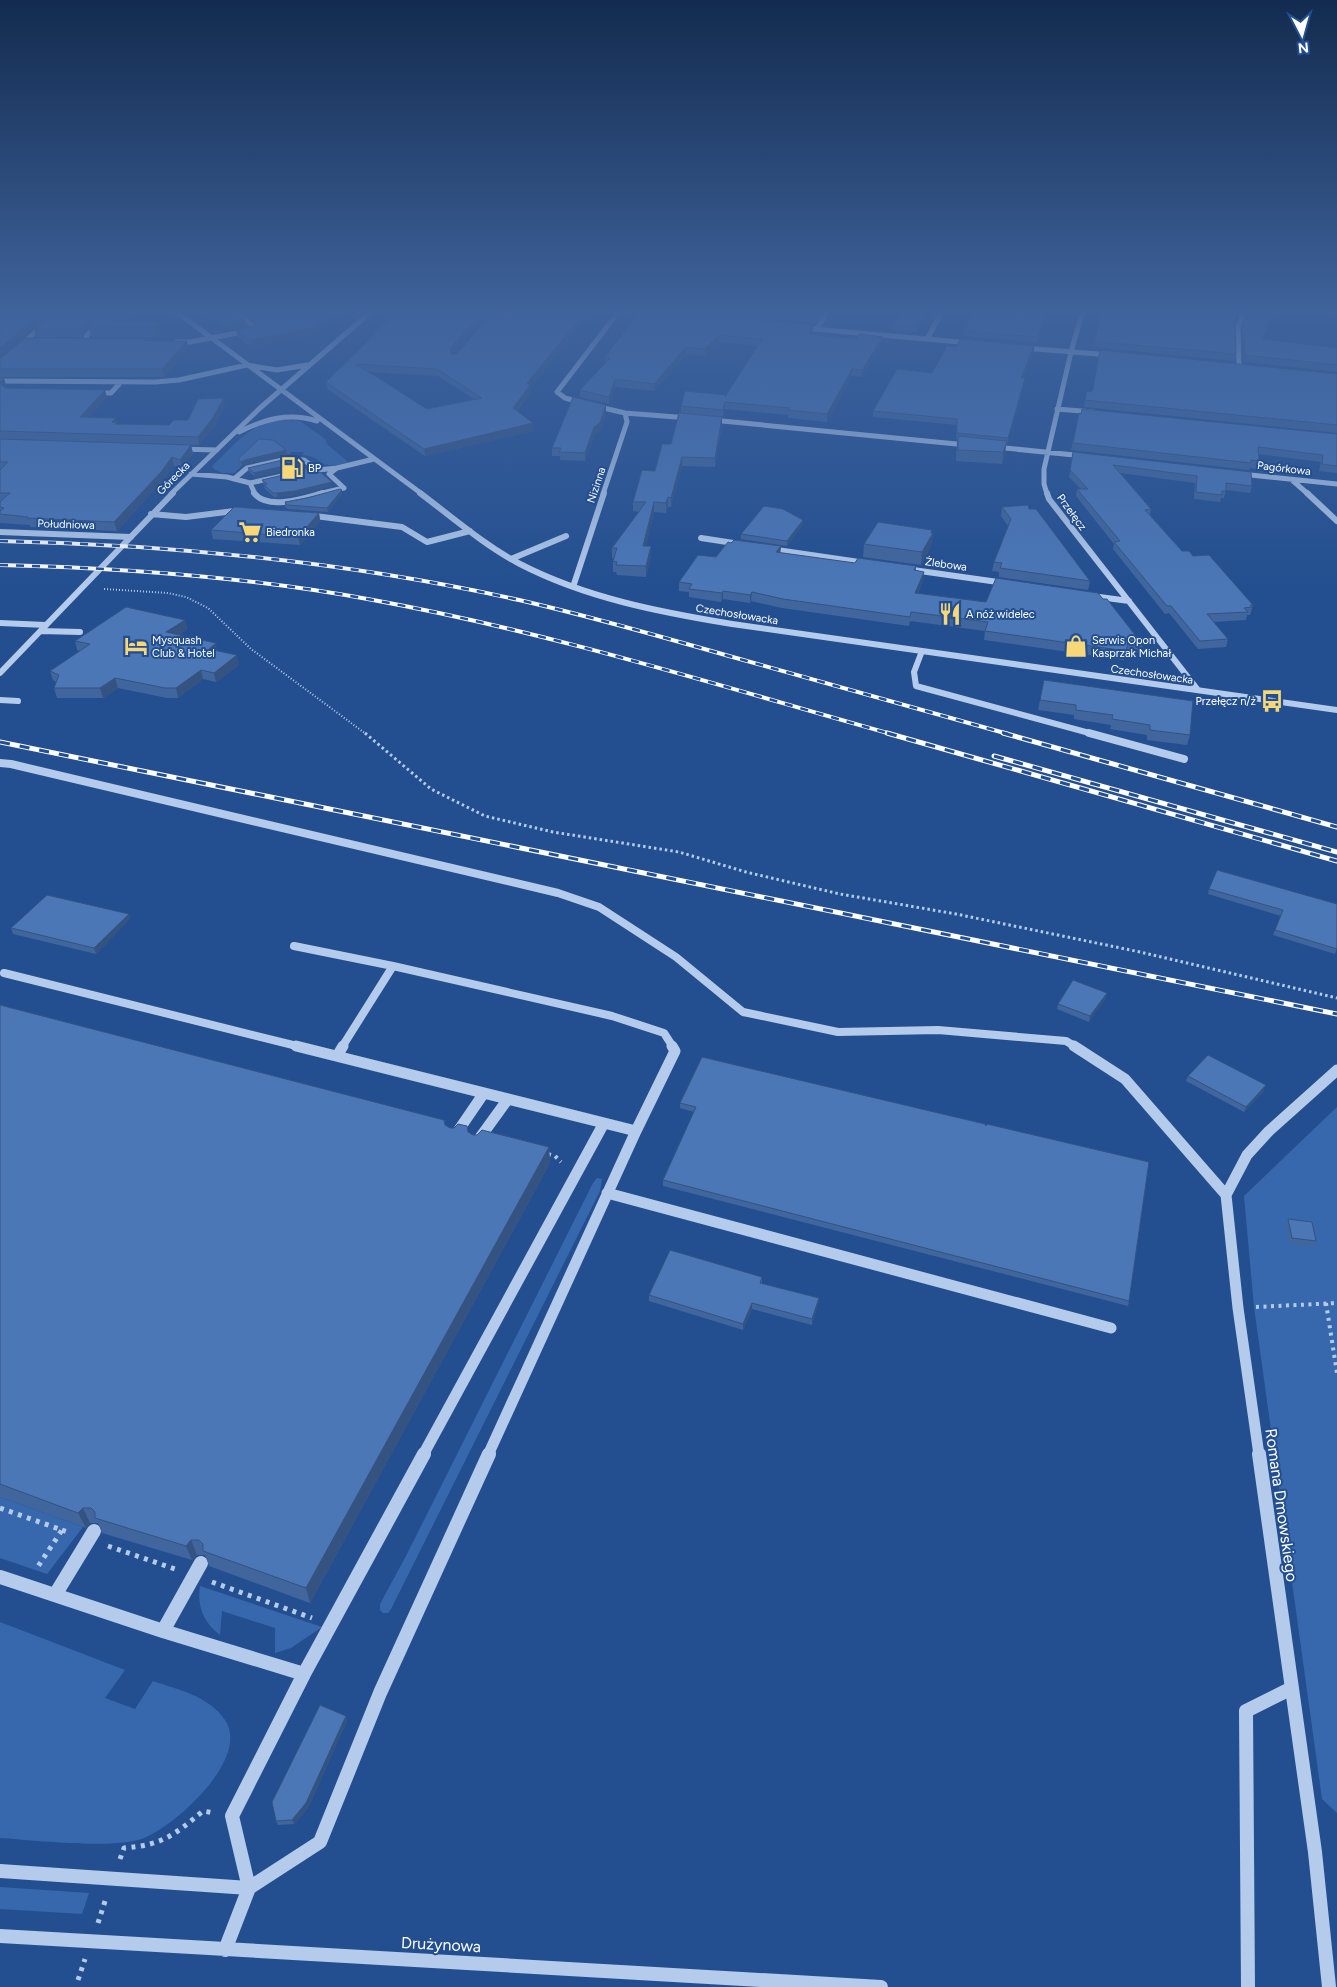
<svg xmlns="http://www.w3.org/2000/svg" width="1337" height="1987" font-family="Figtree,sans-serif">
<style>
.green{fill:#3768ad}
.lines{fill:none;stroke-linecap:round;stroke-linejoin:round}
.path-far3{stroke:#b4cbec;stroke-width:2;stroke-dasharray:1 2;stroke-linecap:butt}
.path-far2{stroke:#b4cbec;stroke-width:3;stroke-dasharray:2.5 3;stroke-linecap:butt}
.path-far1{stroke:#b4cbec;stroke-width:4;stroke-dasharray:3 4.5;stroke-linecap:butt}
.path{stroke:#b4cbec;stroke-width:5;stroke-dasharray:4 5.5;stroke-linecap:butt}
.minor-far4{stroke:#b4cbec;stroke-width:5}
.minor-far3{stroke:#b4cbec;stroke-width:6}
.minor-far2{stroke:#b4cbec;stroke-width:8}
.minor-far1{stroke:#b4cbec;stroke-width:11}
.minor{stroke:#b4cbec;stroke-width:14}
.rail-far1-casing{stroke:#fff;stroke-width:4}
.rail-casing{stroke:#fff;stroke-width:5}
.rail-far1{stroke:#234f90;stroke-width:2.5;stroke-dasharray:8;stroke-linecap:butt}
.rail{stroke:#234f90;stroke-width:3;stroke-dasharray:10;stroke-linecap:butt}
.wall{fill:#40669d;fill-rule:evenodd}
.shaded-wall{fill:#345380}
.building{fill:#4b77b7;stroke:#345380;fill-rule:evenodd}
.labels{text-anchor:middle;stroke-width:4;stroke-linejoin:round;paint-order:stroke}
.far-poi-label{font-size:11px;fill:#fff;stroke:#234f90;text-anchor:start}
.far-street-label{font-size:11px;fill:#fff;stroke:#234f90}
.near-street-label{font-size:16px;fill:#fff;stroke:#234f90}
</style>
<rect width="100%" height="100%" fill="#234f90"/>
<path class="green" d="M281 420 300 421 325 439 327 444 348 462C318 472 324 456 302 455L304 452H291L289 454 246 462 234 473H222L214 469 212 466C236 444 247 425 281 420Z
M1337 1107V1813L1322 1799 1254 1307 1244 1196Z
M597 1178 602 1179 600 1191 391 1609 388 1613H383L380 1610V1604L406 1556 593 1183Z
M0 1497 83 1527 47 1574 0 1558Z
M200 1586 322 1627 291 1648 275 1653V1628L222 1611 220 1635C203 1622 197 1606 200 1586Z
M0 1622 125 1670 105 1698 135 1709 153 1681C179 1690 209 1696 225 1720 251 1758 175 1826 144 1838 114 1850 35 1840 0 1838Z
M0 1887 89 1893 82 1914 0 1909Z"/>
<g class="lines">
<path class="path-far3" d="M104 589 168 593 186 597 208 608 251 649 366 734"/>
<path class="path-far2" d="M365 733 431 789 485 816 553 832 679 852 746 872 840 894 956 914 1140 952 1337 998"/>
<path class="path-far1" d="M548 1154 555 1156 561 1162
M1326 1303 1337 1373
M1256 1307 1337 1303"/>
<path class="path" d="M0 1508 62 1530 37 1568
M62 1530 71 1533
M108 1546 175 1569
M212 1582 312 1618
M120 1859 124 1848C163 1845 174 1835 203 1811L214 1813
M98 1923 106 1898
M78 1980 85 1959"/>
<path class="minor-far4" d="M174 310 422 494
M629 310 650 312
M802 328 971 343
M817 329 828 310
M927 339 943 310
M85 341 87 335 99 324
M176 342H190L253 330V326L232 310
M21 345 60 310
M1024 348 1110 355
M1239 365 1238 328 1244 310
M0 381 155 382 179 380 247 365 277 370 307 365
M96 393H111L121 382
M583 403 565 398 557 392 620 310
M595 406 625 413 689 418
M1057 409 1093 412
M712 420 967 445
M239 432C265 419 289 412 317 421
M995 447 1084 456
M179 449 217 450
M299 472 337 468 374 459
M191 474 227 477 250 483 282 476
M1241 474 1337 484
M234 479 247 468 287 459 304 460 316 469
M1292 480 1308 494
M250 483 255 494
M171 494 260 408 373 310
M318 494 344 488 329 474 337 468
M603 494 627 422 625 413
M1047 494 1044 484V469L1071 352 1083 310"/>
<path class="minor-far3" d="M254 493C268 511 305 498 323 493
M420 493C452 517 484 545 520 564 586 598 659 612 732 624L1337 710
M1047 493 1049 499 1198 690
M1307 493 1337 521
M151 514 186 517 242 510
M307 515 402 527 427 542 470 531
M0 532 131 537
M701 538 740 544
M770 549 866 563
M511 559 566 536
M906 569 1005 583
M573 587 604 493
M1092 596 1129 601
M0 623 46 625
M41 631 80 632
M922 651 914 672 916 686 1093 734
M0 673 173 493
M0 700 18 701"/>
<path class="minor-far2" d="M1089 733 1184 759
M0 763 11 764 558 893 599 907 676 957 743 1012 838 1032 938 1030 1066 1041 1076 1047
M294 946 393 966
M4 973 301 1047
M342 1047 393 966 612 1016 664 1033 673 1047"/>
<path class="minor-far1" d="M296 1046 636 1131
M1074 1046 1125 1079 1226 1195
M337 1056 343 1046
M456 1134 484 1093
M479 1139 508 1099
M607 1193 1111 1328
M423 1455 604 1123
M488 1455 636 1131 675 1051 672 1046
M1259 1455 1238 1308 1226 1195 1247 1155 1269 1131 1337 1070"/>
<path class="minor" d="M1259 1454 1315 1852 1329 1987
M0 1577 163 1631 304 1674
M55 1595 94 1531
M163 1631 201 1563
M0 1871 249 1888 320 1842 380 1693 489 1454
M0 1936 881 1987
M225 1950 249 1888 232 1816 304 1674 424 1454
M1248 1987 1246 1711 1292 1688"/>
<defs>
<path id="rail-far1" d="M0 541C175 545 348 562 519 600 589 616 659 636 729 656 822 682 915 708 1008 734
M0 565C125 568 250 577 373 600 549 632 720 686 891 734"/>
<path id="rail" d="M887 733 1337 861
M1003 733 1337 827
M0 742 1337 1014
M994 756 1337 852"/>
</defs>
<use href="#rail-far1" class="rail-far1-casing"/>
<use href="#rail" class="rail-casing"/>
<use href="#rail-far1" class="rail-far1"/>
<use href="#rail" class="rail"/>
</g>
<path class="wall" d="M57 310H138V311L128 321 158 322 160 332 156 337H91L89 327 84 332 82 337H36L34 329Z
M200 310H233L247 327 228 330Z
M239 310H340L312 335 251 347 238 337 236 330 254 326 255 323Z
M399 310H490L451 354H457L495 310H593L531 387V392L517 411 533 423V431L425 456 327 389 326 382ZM368 372 438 376 474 399 427 409Z
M641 310 813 325V332L812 334 882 344 861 377 851 376 827 422 788 418V415L724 409 723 418H722V426L715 467 682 466 671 507H668L666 513 654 512 646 546H651V556L646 577 617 575 616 572H613V561L614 558H612V548L639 512 633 511V502L655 471 671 444 681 413V406L726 397 758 346 719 342 705 356 686 354 654 391 615 387 609 404 580 397V390L605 363V357Z
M675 310H823L815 323Z
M903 310H929L917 332 892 330 893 325Z
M975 310H1048L1037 343 964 336V331Z
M1103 310H1239L1235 322 1236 354 1235 361 1100 348V347L1094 346Z
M1273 310 1264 339 1337 348V372L1243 362 1242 329 1244 322Z
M1314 310H1337V314Z
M146 339V341H187L188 349 164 377H0V359Z
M1034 346V351L1023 378H1025L1024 384 1007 444H1006L1005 452 1002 464 956 461 957 439H956L957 425 873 417V411L932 373 956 347Z
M1337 374V433L1084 407 1085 400 1091 392Z
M0 377 6 385 5 388 107 397 89 417 118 424 169 425 188 420 225 405 214 427 199 445 0 439Z
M606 405V413L600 431 594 435 585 461 560 460V456H552V448Z
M1079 413 1337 434V473L1319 471 1321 462 1258 454 1259 461 1257 469 1250 468 1249 470 1071 450Z
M0 439 191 445 193 454 182 468 174 466 163 480 117 531 30 527V525L0 523V502L1 501H0Z
M286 450 287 455 246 464 242 466 238 463V459Z
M1073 452 1252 486 1250 493 1226 490 1224 498H1221L1220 502 1194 499 1195 483 1120 473 1151 509 1150 515 1182 551 1193 556 1253 605 1250 615H1247L1246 620 1213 622 1228 639 1226 647 1198 649 1169 613 1165 614 1113 549 1114 544 1076 496 1077 489H1081L1069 477Z
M301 467 255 477 249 472 248 468Z
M314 474 332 482V486L296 495 277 497H274L265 489 262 480Z
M342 490V494L328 512 288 509 285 507V502Z
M1002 507 1029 509 1090 581 1088 590 999 577V572L992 571 994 562 1008 526 1001 516Z
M319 513 320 521 300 545 213 539 211 530Z
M803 520V524L787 546 741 539V534Z
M932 530V533H933L931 546 921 565 863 557 864 544Z
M781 546 780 553 855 563 916 566V571L923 580 918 593 986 602 1103 599 1143 645 1141 653 1126 651 1124 660 984 640 985 631 910 621 909 626 782 608 751 601 750 603 723 599 721 602 689 597V592L679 591V582L716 557Z
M185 620 187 629 179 635 218 651 239 665 216 682 203 679 178 698H167L118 688 103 698H57L54 688 56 682 53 680 50 671 80 651 77 650 75 641Z
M1044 680 1190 735 1187 745 1147 740V735L1110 729 1111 725 1074 719V715L1038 710Z
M1209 889 1337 904V948L1335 954 1273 935 1281 916 1208 894Z
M129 914 130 919 96 954 13 934 11 928Z
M1107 993 1105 999 1089 1022 1057 1009 1058 1004Z
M0 1005 445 1125 450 1128 468 1132 473 1135 549 1147 550 1163 310 1603 209 1566 205 1555H197L192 1560 102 1533 98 1523H90L86 1528 0 1497Z
M1188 1076 1264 1091 1244 1112 1186 1081Z
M680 1103 986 1126 1129 1301 1128 1306 663 1186V1180L694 1112 680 1108Z
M1288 1219 1316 1241 1313 1247 1289 1244 1286 1224Z
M762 1277V1284L819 1298 818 1304 812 1325 752 1309 743 1330 649 1301V1295Z
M346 1716 347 1721 308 1808 294 1824 278 1825 276 1821Z"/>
<path class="shaded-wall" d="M44 310H54L0 357V348Z
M99 310H108L89 326V327L84 332 82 337 80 330 82 324Z
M126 310H138V311L123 326 115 321Z
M331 310H340L312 335 251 347 250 340Z
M484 310H490L451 355 450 348Z
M587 310H593L531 387V392L513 415V408L527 383Z
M819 310H823L815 323 816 316Z
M927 310H929L917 332V327Z
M1047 310H1048L1037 343 1038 337Z
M245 320 247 327 228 330 227 323Z
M158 322 160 332 156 337 153 327Z
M813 325V332L808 340V334Z
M719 335V342L705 356V349Z
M883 337 882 344 861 377 862 370Z
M187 341 188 349 164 377 162 369Z
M1034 346V351L1020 384 1021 378Z
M686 347V354L654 391V384Z
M852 369 851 376 827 422V414Z
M4 378 6 385 3 391 0 383Z
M1025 378 1024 384 1007 444 1008 438Z
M615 379V387L609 404V397Z
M105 390 107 397 82 425 80 417Z
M224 398 225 405 214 427 199 445 198 437Z
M606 405V413L600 431 594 435 585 461V453L594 427Z
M722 417V426L715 467V458Z
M116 418 118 426 112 422Z
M533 423V431L425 456 424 449Z
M1007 441 1005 452 1002 464 1003 452Z
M191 445 193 454 182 468 180 460Z
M286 450 287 455 246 464 242 466 241 462 245 460Z
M172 457 174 466 163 480 117 531 114 522Z
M682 457V466L671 507V498Z
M300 462 301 467 255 477 254 473Z
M332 482V486L296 495 277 497V493Z
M342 490V494L328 512 327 508Z
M668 497V507L666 513V503Z
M654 502V512L644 556 643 546Z
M319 513 320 521 300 545 298 537Z
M803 520V524L787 546V541Z
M932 530 931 536 933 533 931 546 921 565 922 552Z
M651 546V556L646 577V566Z
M781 546 780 555 776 552Z
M924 572 923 580 914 601 915 593Z
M723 591V599L721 602 722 593Z
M752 592 751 601 750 603V595Z
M185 620 187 629 169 642 166 632Z
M216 643 218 653 209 649Z
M237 655 239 665 216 682 214 673Z
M201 670 203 679 178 698 176 688Z
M115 678 118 688 103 698 100 688Z
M129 914 130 919 96 954 94 948Z
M1107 993 1105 999 1089 1022 1090 1016Z
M1266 1085 1264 1091 1244 1112 1246 1107Z
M549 1147 550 1163 310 1603 306 1588Z
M819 1298 818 1304 812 1325V1319Z
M752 1303V1309L743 1330V1324Z
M83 1508 90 1523 86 1528 78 1513Z
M191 1540 197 1555 192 1560 186 1546Z
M346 1716 347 1721 308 1808 294 1824 292 1820Z"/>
<path class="building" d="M0 310H44L0 348Z
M57 310H99L82 324 80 330 34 329Z
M107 310H126L115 321 158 322 153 327 89 326Z
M209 310H233L245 320 227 323Z
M247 310H331L311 328 250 340 236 330 254 326 256 317Z
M399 310H484L450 348 451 354H457L495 310H587L527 383 530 385 513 408 533 423 424 449 326 382 376 333H373ZM356 364 437 369 482 398 427 409Z
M641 310H652L813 325 808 334 856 339 859 334 883 337 862 370 852 369 827 414 788 410 790 408 725 402 723 410 681 406 685 391 726 395 725 397 762 339 719 335 705 349 686 347 654 384 615 379 609 397 580 390 610 358 605 357Z
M747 310H819L816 316Z
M903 310H927L917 327 893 325Z
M975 310H1047L1038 337 964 331Z
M1103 310H1239L1235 321 1236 354 1101 342V340H1095Z
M1248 310H1272L1263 339 1337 348V365L1245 355 1244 322Z
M25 338 146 339 145 341H187L162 369H0V359Z
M960 339 1034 346 1021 378H1025L1008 438 957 433V419L873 411 897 369 932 373 947 346 956 347Z
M1100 350 1337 374V425L1085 400 1087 391 1091 392 1093 389Z
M0 377 4 378 0 383 5 388 105 390 80 417 116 418 112 422H117L115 424 169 425 174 420H188L198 399 224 398 212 419 198 437 0 431Z
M573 397 606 405 600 423 594 427 585 453 559 452 561 448H552Z
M1082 409 1337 434V466L1322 464 1323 455 1258 447 1259 461 1251 460V463L1073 443 1079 413 1081 414Z
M679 413 722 417 715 458 682 457 671 498 668 497 666 503 654 502 643 546H651L646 566 616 565 617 562 613 561 617 548H612L646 502H633L642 470 655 471 662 444H671Z
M958 436 1007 441 1003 452 958 450Z
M0 439 191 445 180 460 172 457 161 472 114 522 27 518 28 517 0 514V511L4 508 0 507V502L10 493H0V470L8 462H0Z
M259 439 273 440 286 450 245 460 241 462 238 459Z
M1073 452 1251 472 1252 486 1226 483V491H1222V495L1196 492 1197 476 1113 465 1151 509 1145 510 1182 551H1189L1193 556 1209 555 1253 605H1250L1252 607 1244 608 1248 612 1207 614 1228 639 1200 641 1171 606H1167L1114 542 1120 541 1077 489H1088L1070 470Z
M287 459 297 460 300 462 254 473 248 468Z
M309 469 314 474 320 472 332 482 295 491 277 493H273L264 485 267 484 262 480Z
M340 489 342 490 327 508 287 505 285 502 307 498Z
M1028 505 1029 509H1036L1090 581 1000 568 1002 563 994 562 1011 519 1002 507Z
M764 506 783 509 803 520 787 541 741 534Z
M234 507 319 513 298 537 211 530Z
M878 522 932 530 931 533H933L922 552 864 544Z
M734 540 781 546 776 552 855 563 858 558 916 566 914 570 924 572 915 593 986 602 996 578 1098 593 1103 599H1107L1143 645 1128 642 1126 651 985 631 988 622 911 612 910 617 783 599 752 592 750 595 723 591 722 593 689 589 692 584 679 582 698 555 716 557 728 542 731 543Z
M126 607 185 620 166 632 216 643 209 649 237 655 214 673 201 670 176 688H165L115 678 100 688H54L59 675 50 671 90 644 75 641Z
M1044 680 1193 701 1190 735 1150 730V725L1112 719 1113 715 1076 710V705L1040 700Z
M1217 870 1337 904V949L1275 930 1283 910 1209 889Z
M47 895 129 914 94 948 11 928Z
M1073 980 1107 993 1090 1016 1058 1004Z
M0 1005 444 1120 445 1125 450 1128H454L458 1124 467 1126 468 1132 473 1135H477L482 1130 549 1147 306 1588 203 1551V1544L199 1540H191L186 1546 95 1518V1512L91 1508H83L78 1513 0 1484Z
M1208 1055 1266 1085 1246 1107 1188 1076Z
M702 1057 985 1124 986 1126 987 1124 1149 1162 1129 1301 663 1180 696 1107 680 1103Z
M1288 1219 1312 1222 1316 1241 1292 1238Z
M670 1250 762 1277 760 1283 819 1298 812 1319 752 1303 743 1324 649 1295Z
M320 1705 346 1716 306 1803 292 1820 276 1821 272 1802Z"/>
<linearGradient id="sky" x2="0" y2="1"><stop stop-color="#132b4f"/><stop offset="0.53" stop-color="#3f639c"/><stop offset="1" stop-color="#3f639c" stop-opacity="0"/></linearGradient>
<rect width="1337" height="588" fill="url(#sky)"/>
<defs>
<symbol id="fuel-bare" viewBox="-9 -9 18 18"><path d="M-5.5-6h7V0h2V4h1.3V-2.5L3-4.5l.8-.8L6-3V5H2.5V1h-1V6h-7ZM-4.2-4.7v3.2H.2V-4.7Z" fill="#f7d777" stroke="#234f90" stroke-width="2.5" paint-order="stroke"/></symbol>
<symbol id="supermarket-bare" viewBox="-9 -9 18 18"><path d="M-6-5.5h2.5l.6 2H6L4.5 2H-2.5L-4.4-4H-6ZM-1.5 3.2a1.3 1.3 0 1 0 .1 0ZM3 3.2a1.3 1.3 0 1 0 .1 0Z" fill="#f7d777" stroke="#234f90" stroke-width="2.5" paint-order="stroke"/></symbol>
<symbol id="restaurant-bare" viewBox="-9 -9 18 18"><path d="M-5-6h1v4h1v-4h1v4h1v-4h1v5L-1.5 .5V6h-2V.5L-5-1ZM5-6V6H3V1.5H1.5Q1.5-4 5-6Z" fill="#f7d777" stroke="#234f90" stroke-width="2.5" paint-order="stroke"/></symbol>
<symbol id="hotel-bare" viewBox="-9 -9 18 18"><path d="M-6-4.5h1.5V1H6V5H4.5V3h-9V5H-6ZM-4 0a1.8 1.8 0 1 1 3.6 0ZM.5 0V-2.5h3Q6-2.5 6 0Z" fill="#f7d777" stroke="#234f90" stroke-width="2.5" paint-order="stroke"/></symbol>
<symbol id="shop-bare" viewBox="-9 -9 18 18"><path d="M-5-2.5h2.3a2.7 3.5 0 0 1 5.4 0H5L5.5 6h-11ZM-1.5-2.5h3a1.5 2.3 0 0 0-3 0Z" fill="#f7d777" stroke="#234f90" stroke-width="2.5" paint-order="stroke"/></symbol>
<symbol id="bus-bare" viewBox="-9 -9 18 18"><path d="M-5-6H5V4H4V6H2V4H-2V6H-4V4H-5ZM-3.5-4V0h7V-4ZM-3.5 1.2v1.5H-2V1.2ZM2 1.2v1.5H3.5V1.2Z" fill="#f7d777" stroke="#234f90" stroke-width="2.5" paint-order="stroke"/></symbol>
</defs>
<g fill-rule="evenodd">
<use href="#fuel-bare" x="276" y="452" width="32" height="32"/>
<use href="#supermarket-bare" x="234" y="516" width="32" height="32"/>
<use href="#restaurant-bare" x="934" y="598" width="32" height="32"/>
<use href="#hotel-bare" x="120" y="630" width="32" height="32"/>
<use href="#shop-bare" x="1060" y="630" width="32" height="32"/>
<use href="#bus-bare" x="1256" y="685" width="32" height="32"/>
</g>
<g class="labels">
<g class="far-poi-label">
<text x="308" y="472">BP</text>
<text x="266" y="536">Biedronka</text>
<text x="966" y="618">A nóż widelec</text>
<text x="152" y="644">Mysquash<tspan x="152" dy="13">Club &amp; Hotel</tspan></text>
<text x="1092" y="644">Serwis Opon<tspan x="1092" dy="13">Kasprzak Michał</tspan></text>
<text x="1256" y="705" text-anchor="end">Przełęcz n/ż</text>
</g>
<g class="far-street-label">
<text transform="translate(1284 468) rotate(7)" y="4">Pagórkowa</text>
<text transform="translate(173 478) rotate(-45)" y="4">Górecka</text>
<text transform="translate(596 485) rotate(-72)" y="4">Nizinna</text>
<text transform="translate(1072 512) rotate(54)" y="4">Przełęcz</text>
<text transform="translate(66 524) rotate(2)" y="4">Południowa</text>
<text transform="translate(946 564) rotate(8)" y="4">Żlebowa</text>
<text transform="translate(737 614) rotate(9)" y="4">Czechosłowacka</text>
<text transform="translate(1152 674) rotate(8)" y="4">Czechosłowacka</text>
</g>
<g class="near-street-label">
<text transform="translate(1282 1505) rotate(82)" y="6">Romana Dmowskiego</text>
<text transform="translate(441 1944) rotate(3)" y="6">Drużynowa</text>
</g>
</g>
<g transform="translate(1302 35) rotate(174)" stroke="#234f90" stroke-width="4" paint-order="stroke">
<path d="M0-4L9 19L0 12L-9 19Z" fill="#ffffff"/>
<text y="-8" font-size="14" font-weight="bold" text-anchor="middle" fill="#ffffff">N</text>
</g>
</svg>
